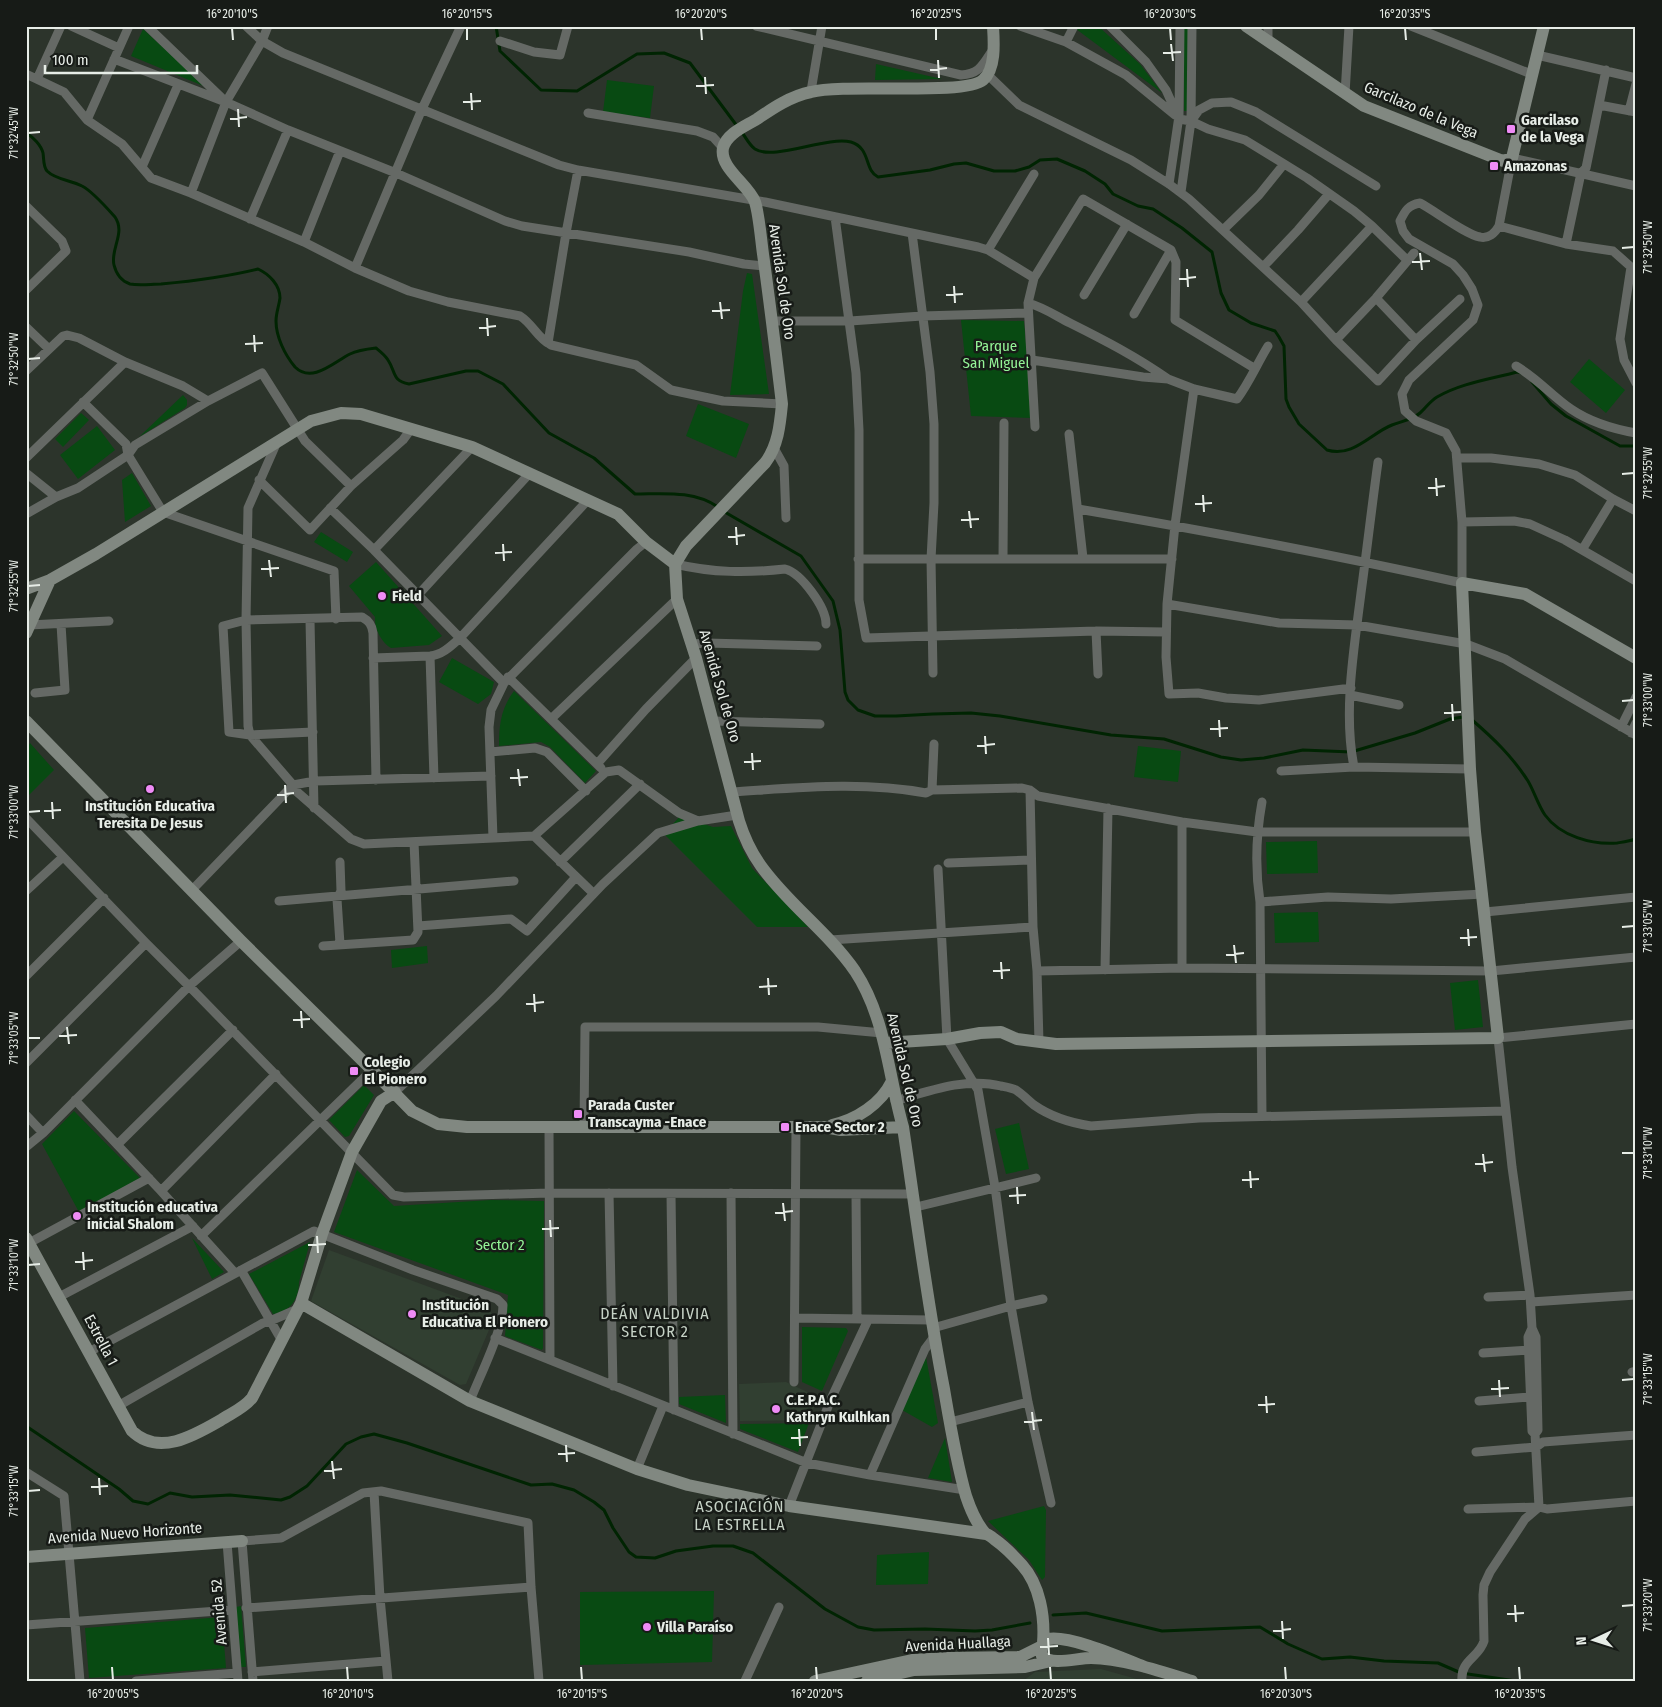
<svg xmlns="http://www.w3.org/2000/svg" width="1662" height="1707" font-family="'Fira Sans Condensed',sans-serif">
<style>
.built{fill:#313f31}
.green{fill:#084a12}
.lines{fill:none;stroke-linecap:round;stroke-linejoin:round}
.stream{stroke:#002402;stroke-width:3}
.street{stroke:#656965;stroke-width:9}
.secondary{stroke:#818881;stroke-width:12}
.ticks{fill:none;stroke:#e7ede7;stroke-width:2}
.poi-dot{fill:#ef8bf6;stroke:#171b17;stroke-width:2}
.labels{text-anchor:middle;stroke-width:5;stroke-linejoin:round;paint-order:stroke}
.street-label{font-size:15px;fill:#e7ede7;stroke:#171b17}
.poi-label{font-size:15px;font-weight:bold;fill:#e7ede7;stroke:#171b17;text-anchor:start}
.park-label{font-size:15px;fill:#94f497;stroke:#171b17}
.neighbourhood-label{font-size:16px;letter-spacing:1px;fill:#c6d2c6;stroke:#171b17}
.neatline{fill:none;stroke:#e7ede7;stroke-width:2}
.ticks-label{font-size:12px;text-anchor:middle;fill:#e7ede7}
</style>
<rect width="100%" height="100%" fill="#2c342b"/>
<path class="built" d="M329 1250 489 1309 494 1318 466 1384 460 1385 311 1301Z
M786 1382 818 1397 809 1420 740 1421 739 1384Z
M1101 1669 1144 1681H1023L1035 1672Z"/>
<path class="green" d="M1079 26H1098L1140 64 1162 93 1076 29Z
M1184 26H1188V111H1184Z
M143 29 206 87 131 56Z
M876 64 942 79 875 80Z
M607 80 654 86 650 118 603 112Z
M747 273 752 274 769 394 730 395 743 291Z
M961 320 1024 321 1032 418 971 416Z
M1589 359 1625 390 1606 413 1570 382Z
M183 395 187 400V405L185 408 139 437Z
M698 404 749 424 736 458 686 436Z
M81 413 89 420 63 447 55 439Z
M97 426 115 450 78 479 60 455Z
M132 473 151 506 125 522 122 480Z
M321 532 353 552 347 562 314 542Z
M376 562 442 636 429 645 391 648C381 642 374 628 375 617L349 586Z
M452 658 494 682 491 694 478 704 439 682Z
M514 691 596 771 585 783 550 747 541 742 499 746C499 725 501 708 514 691Z
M30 743 54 770 26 798V751Z
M1138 746 1181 751 1178 782 1134 777Z
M680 816 713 827 731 826 752 868 808 927H757L664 834Z
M1317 841 1318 873 1267 874 1266 842Z
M1318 912 1319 942 1275 943 1274 913Z
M427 946 428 963 392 968 391 950Z
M1478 980 1483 1027 1455 1030 1450 983Z
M364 1085 374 1095 349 1136 345 1137 329 1120Z
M74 1111 140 1178 79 1212 42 1144Z
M1019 1123 1029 1169 1006 1174 995 1129Z
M357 1170 394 1206 491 1200 544 1201 543 1348 542 1350 505 1336 508 1295 334 1232Z
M192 1238 224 1272 212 1279Z
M310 1242 299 1282C299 1299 290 1312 273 1314L249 1274Z
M802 1327 846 1328 848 1331 822 1391 802 1382Z
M926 1357 938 1423 932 1427 902 1410Z
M725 1395 726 1423 679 1404V1397Z
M809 1423 798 1452 740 1429V1424Z
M945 1438 952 1482 928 1478Z
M1044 1506 1046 1510 1045 1577 1042 1580 1029 1560 988 1521Z
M929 1552 928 1584 876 1585 877 1555Z
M714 1591 712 1662 580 1665V1592Z
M241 1606 246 1667H241L236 1607Z
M222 1617 226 1668 89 1678 85 1628Z"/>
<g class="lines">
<path class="stream" d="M496 26 500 51 541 90 577 91 637 54 664 53 690 63 737 126
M741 131C745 136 749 145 755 149 774 161 826 136 851 142 871 148 864 170 878 177L930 170 954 164 966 163 994 171H1015L1029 167 1040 160 1057 159 1085 171 1105 184 1113 194 1138 206 1153 209 1182 228 1212 252 1221 293 1229 310 1251 323 1275 331 1279 337 1284 346 1286 399 1289 407 1299 424 1327 450C1353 458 1371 433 1392 425 1402 421 1412 420 1420 413 1426 408 1430 401 1437 397 1461 383 1491 379 1517 372L1522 373
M26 133C33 137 41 145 43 153 44 159 43 166 47 171 56 180 71 180 82 186 92 191 107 208 115 217 126 233 110 249 114 265 116 273 121 281 130 284 140 286 151 284 161 284 194 281 226 277 258 269 269 274 280 285 280 298 279 306 276 313 276 321 276 337 285 355 295 367 312 384 334 362 350 354 358 350 367 349 376 348 381 352 385 355 388 360 396 372 392 381 409 384L466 371H478L503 384 549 433 594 458 635 494C663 494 693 490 718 507
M1532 382 1551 404 1566 416 1620 446H1636
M723 511 801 556 833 601 840 630 845 692 848 700 858 710 875 716H896L933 714 971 713 1000 716 1111 735 1164 739 1221 757 1241 760 1264 758 1303 750 1351 752 1415 733 1450 719 1463 717
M1471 719C1493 738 1512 756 1528 781 1534 791 1538 805 1545 815 1560 836 1592 845 1617 843 1623 842 1630 841 1636 839
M26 1426 119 1489 133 1501 148 1504 170 1493 192 1497 230 1495 281 1500 290 1497 307 1486 346 1444 361 1437 374 1434 407 1443 531 1485 552 1484 574 1490 594 1502 604 1510 613 1528 629 1552 636 1557 655 1558 676 1551 713 1546H733L753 1553 825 1609 858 1627 874 1630 925 1629 975 1631 992 1630 1030 1623
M1053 1615 1086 1613 1162 1631 1260 1627 1288 1644 1322 1659 1350 1657 1384 1661 1438 1663 1461 1673 1516 1681"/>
<path class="street" d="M71 26 119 48
M147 26 226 102 288 130 396 173 505 221 522 226 689 252 744 264 764 266
M246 26 262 41 283 53 559 165 578 170 765 202 978 247 988 250 1034 278
M756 26 961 75C979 74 982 66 992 51
M1020 26 1066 42 1126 75 1175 115
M1110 26 1146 62 1166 90 1179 119 1191 121 1199 110 1212 103 1231 102 1256 112 1376 186
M1411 26 1531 74
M500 41 534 52 560 55 568 26
M1268 41V26
M1066 42 1074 26
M1537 55 1636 78
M114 59 223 101
M26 74 64 92 87 120 122 144 151 178 191 193 304 242 355 268 409 291 448 302 520 316C533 324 537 338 551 345L636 365 671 390 723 401 782 404
M988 75 1019 105 1131 160 1169 184 1189 199 1301 302 1336 340 1378 381 1416 340 1460 299
M37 79 61 26
M811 91 822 26
M1345 94 1349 26
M1599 105 1636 112
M1629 111 1636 84
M588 113 697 131 713 137 723 148
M87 120 129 26
M1191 121 1208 129 1245 140 1307 178 1354 211 1372 226 1407 260
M142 167 178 85
M1169 184 1179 116 1180 26
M1181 192 1191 121 1192 26
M191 193 226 102 262 41 268 26
M26 206 62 241 66 251 26 290
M835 217 856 373 859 430V600L866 638 1096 631 1166 632
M250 219 288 130
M1499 226 1566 244 1613 251 1631 267 1620 339 1624 360 1636 383
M1224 229 1259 195 1284 164
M912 233 930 372 934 424V503L931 559 933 673
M304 242 340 151
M1566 244 1581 173 1586 168 1606 70
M988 250 1034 174
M1263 267 1298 230 1329 194
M355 268 422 109 461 26
M1084 295 1127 224
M1376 298 1416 340
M1301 302 1372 226
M1028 303C1043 307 1056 316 1070 323 1104 340 1137 357 1168 379
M1134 314 1171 250
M772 321H850L922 316 1028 313
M26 327 49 349
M1336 340 1376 298 1414 253
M548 343 566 233 578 170
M1032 360 1143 377 1168 379 1194 389 1237 399C1249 383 1257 364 1268 346
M1516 366C1537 378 1552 396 1571 409 1590 422 1613 429 1636 433
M26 371 63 336 67 335 79 338 125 362 183 386 208 401
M1194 389 1175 525 1167 604 1166 657 1169 694 1198 693 1226 698 1259 700 1351 688
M83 402 126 444 128 455 163 512 334 571 336 619
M1035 427 1028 303 1034 278 1083 199 1171 250 1176 262 1175 320 1254 368
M1069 434 1083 558
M277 442 248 508 246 620 248 726 250 735 293 785 296 791 351 839 364 844 534 836 606 772 619 770 679 813 698 821 737 815
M774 448 784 466 786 518
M26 458 125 362
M1457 458H1491L1539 464 1575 475 1613 499 1636 511
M26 473 56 497
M259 480 310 530 351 486 403 440 411 429
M330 508 374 550 504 683
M1078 509C1207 531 1335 555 1462 583V522L1456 451 1446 433 1416 421 1405 411 1402 394 1409 380 1473 320 1478 305 1472 289 1463 275 1453 264 1409 239 1403 231 1400 221C1405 211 1408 205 1420 203 1435 211 1465 234 1480 237 1488 239 1495 233 1499 226L1512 158 1636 186
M26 514 56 497 78 488 128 455 135 445 208 401 262 373 305 441 351 486
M1462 522 1514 521 1530 524 1565 540 1636 581
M374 550 472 447
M1582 550 1613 499
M858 559H1172
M1003 559 1004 423
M675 564C713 573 747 573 785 569 801 573 826 607 826 624
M418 595 529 474
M1167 604 1279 623 1357 625 1466 644 1505 659 1636 735
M310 620 314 808
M29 625 109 621
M1096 631 1098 674
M692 644 707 643 817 646
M430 656 434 778
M373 658 430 656C442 655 451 646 460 638L587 501
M508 677 601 768
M35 693 65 690 61 624
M1350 695 1399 705
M551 719 677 599
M713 721 820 724
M1621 727 1636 697
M313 732 250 735 229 732 223 626 246 620 362 617C369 621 372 625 373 633L376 780
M1631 733 1636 723
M490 752 535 748 547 752 586 791
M597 764 646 709 696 658
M1354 767C1343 712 1354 649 1361 593 1367 549 1372 505 1378 462
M1281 771 1354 767 1470 769
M932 790 934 744
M1030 790 1033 927 1037 971 1039 1042
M732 792C796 788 862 781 926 793L932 790 1022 788 1030 790 1038 796 1182 822 1257 832H1475
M1262 802C1256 835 1255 869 1260 902L1262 1116
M26 818 146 943 189 986 393 1195 404 1197 549 1193 913 1194
M534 836 593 893
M493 838 489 727 491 710 504 683 637 549 646 542
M340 862 341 891 337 899 340 944
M560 862 640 784
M948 863 1031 860
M938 869 947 1039 978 1090 995 1187 1011 1306 1028 1402 1051 1503
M192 890 293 785 315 781 491 776
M26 891 63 857
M279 901 514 881
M1260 902 1328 897 1391 899 1483 894
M1485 912 1636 897
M418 926 511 919 527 931 576 877
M830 940 1033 927
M323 946 413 940 418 932 414 842
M1182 968V822
M1105 970 1108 808
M1037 971 1182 968 1491 971 1636 957
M26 976 104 898
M26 1063 146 943
M395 1092 496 996 603 884 658 833 698 821
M75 1100 161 1191 235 1273
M895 1101C929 1091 966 1077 1001 1086 1006 1087 1012 1088 1016 1090 1022 1094 1028 1100 1034 1105 1051 1117 1071 1123 1091 1126L1199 1118 1506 1111
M26 1115 43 1133
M549 1126 550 1359
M584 1126 585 1027H818L882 1033
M118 1144 233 1030
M26 1147 43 1133 189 986 241 941
M161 1191 276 1074
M609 1193 613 1386
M731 1193 733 1434
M671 1194 674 1410
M856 1194 857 1319
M916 1207 1036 1178
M201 1236 372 1070
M29 1243 149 1178
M241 1270 282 1341
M59 1297 193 1226
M1488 1297 1530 1295
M1531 1302 1636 1295
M795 1318 931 1320
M933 1328 1011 1306 1043 1299
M1532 1328 1528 1337 1532 1431 1535 1434
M495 1338 807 1463 870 1475 965 1490
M89 1352 314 1231 413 1270 497 1299 503 1305C503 1331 480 1375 470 1401
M1483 1353 1529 1350
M1632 1372 1636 1371
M794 1382 796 1127
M1479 1401 1530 1397
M118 1406 263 1323 270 1321 298 1309
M950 1422 1028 1402
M1476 1452 1536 1447 1543 1442 1636 1435
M637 1469 663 1406
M26 1472 64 1496 80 1681
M870 1475 925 1349 934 1337
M374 1492 380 1598 388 1681
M789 1506 831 1399 868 1320
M1539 1507 1535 1434 1538 1430 1536 1337 1532 1328 1530 1295 1512 1167 1498 1038 1636 1024
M1468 1509 1539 1507 1547 1509 1636 1501
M227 1542 238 1681
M246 1608 531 1587
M26 1625 232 1610
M252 1672 386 1661
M136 1681 237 1673
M253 1681 242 1541 281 1538 363 1493 381 1491 528 1523 531 1587 539 1681
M745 1681 779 1607
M1462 1681C1460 1660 1479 1658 1484 1641L1483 1595 1484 1585 1490 1572 1525 1519 1539 1507"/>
<path class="secondary" d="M993 26C994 42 996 69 983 80 964 96 845 83 811 92 791 96 773 108 757 119 746 126 727 133 723 148 719 168 749 185 755 202 759 214 761 240 763 254 770 304 776 354 782 404 780 425 778 446 765 463L686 546 675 564 677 599 696 658 739 821C744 837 751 852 761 866 788 904 828 932 855 971 886 1018 888 1075 903 1127 916 1214 927 1302 944 1389 950 1424 956 1461 966 1496 970 1508 976 1523 985 1533 988 1535 991 1536 994 1539 1004 1546 1014 1556 1022 1565 1040 1585 1045 1617 1043 1643
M1246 26 1364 106 1503 161 1512 158 1544 26
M26 589 50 580 96 554 311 421 341 413 361 414 472 447 618 514 646 542 675 564
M26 633 50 580
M26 721 241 941 372 1070 412 1111 438 1124 467 1127H824L841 1130 903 1127
M884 1043 947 1039 980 1033 1001 1032 1017 1039 1056 1044 1498 1038 1475 832 1470 769 1462 583 1525 594 1636 658
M832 1125C856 1120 881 1104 892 1081
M26 1238 132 1431C159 1457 195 1435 221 1420 232 1413 244 1408 252 1398L301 1303 322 1234 352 1152 381 1101 395 1092
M301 1303 470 1401 637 1469 688 1485 789 1506 986 1534
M26 1557 242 1541
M1145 1667C1122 1658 1070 1635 1048 1639 1042 1643 1040 1649 1042 1656 1052 1666 1077 1658 1091 1658 1121 1658 1163 1672 1192 1681
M815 1681 912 1660 947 1658 1020 1657 1042 1646
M867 1681 914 1670 1025 1667 1051 1661"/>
</g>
<path class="ticks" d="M232 28 233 40M467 28V40M701 28 702 40M936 28V40M1170 28 1171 40M1405 28 1406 40M1171 44 1173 61M1163 53 1181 52M938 60 939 78M930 70 947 68M705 77 706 94M696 86 714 85M471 93 472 110M463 102 481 101M238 109 239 127M230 119 247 117M28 133 40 132M1622 248 1634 247M1420 253 1422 270M1412 262 1430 261M1187 269 1188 287M1179 279 1196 277M954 286 955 303M946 295 963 294M720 302 722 319M712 311 730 310M487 318 488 336M479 328 496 326M254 335 255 352M245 344 263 343M28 359 40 358M1622 474 1634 473M1436 478 1437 496M1428 488 1445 486M1203 495 1204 512M1195 504 1212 503M969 511 971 528M961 520 979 519M736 527 737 545M728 537 745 535M503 544 504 561M495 553 512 552M269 560 271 577M261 569 279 568M28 586 40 585M1622 701 1634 700M1452 704 1453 721M1444 713 1461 712M1219 720 1220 737M1210 729 1228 728M985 736 986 754M977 746 995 744M752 753 753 770M744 762 761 761M518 769 520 786M510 778 528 777M285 785 286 803M277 795 294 793M52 802 53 819M44 811 61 810M28 812 40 811M1622 927 1634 926M1468 929 1469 946M1460 938 1477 937M1234 945 1236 963M1226 955 1244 953M1001 962 1002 979M993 971 1010 970M768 978 769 995M759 987 777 986M534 994 535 1012M526 1004 544 1002M301 1011 302 1028M293 1020 310 1019M67 1027 69 1044M59 1036 77 1035M28 1038H40M1622 1153H1634M1483 1154 1485 1172M1475 1164 1493 1162M1250 1171 1251 1188M1242 1180 1259 1179M1017 1187 1018 1204M1009 1196 1026 1195M783 1203 785 1221M775 1213 793 1211M550 1220 551 1237M542 1229 559 1228M317 1236 318 1253M308 1245 326 1244M83 1252 84 1270M75 1262 93 1260M28 1265 40 1264M1499 1380 1500 1397M1622 1380 1634 1379M1491 1389 1509 1388M1266 1396 1267 1413M1258 1405 1275 1404M1032 1412 1034 1430M1024 1422 1042 1420M799 1429 800 1446M791 1438 808 1437M566 1445 567 1462M558 1454 575 1453M332 1461 334 1479M324 1471 342 1469M99 1478 100 1495M91 1487 108 1486M28 1491 40 1490M1515 1605 1516 1622M1622 1606 1634 1605M1507 1614 1524 1613M1282 1621 1283 1639M1273 1631 1291 1629M1048 1638 1049 1655M1040 1647 1058 1646M112 1667 113 1680M347 1667 348 1680M581 1667 582 1680M816 1667 817 1680M1050 1667 1051 1680M1285 1667 1286 1680M1519 1667 1520 1680"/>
<g class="poi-dot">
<rect x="1506" y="124" width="10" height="10" rx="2.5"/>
<rect x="1489" y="161" width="10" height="10" rx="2.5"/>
<circle cx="382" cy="596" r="5"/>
<circle cx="150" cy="789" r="5"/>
<rect x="349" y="1066" width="10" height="10" rx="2.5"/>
<rect x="573" y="1109" width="10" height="10" rx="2.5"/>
<rect x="780" y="1122" width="10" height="10" rx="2.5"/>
<circle cx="77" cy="1216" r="5"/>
<circle cx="412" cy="1314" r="5"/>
<circle cx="776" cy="1409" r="5"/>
<circle cx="647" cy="1627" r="5"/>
</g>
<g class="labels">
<g class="street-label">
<text transform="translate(1421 110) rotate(23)" y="5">Garcilazo de la Vega</text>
<text transform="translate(782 282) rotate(82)" y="5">Avenida Sol de Oro</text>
<text transform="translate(720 686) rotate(74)" y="5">Avenida Sol de Oro</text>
<text transform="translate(905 1070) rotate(77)" y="5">Avenida Sol de Oro</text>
<text transform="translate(101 1340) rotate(62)" y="5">Estrella 1</text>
<text transform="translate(125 1533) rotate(-4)" y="5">Avenida Nuevo Horizonte</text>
<text transform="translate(219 1612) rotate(-95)" y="5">Avenida 52</text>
<text transform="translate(958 1644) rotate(-3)" y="5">Avenida Huallaga</text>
</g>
<g class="poi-label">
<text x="1521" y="125">Garcilaso<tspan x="1521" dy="17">de la Vega</tspan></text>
<text x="1504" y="171">Amazonas</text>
<text x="392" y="601">Field</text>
<text x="150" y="811" text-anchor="middle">Institución Educativa<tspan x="150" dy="17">Teresita De Jesus</tspan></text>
<text x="364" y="1067">Colegio<tspan x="364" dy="17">El Pionero</tspan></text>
<text x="588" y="1110">Parada Custer<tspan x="588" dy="17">Transcayma -Enace</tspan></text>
<text x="795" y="1132">Enace Sector 2</text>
<text x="87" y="1212">Institución educativa<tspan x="87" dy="17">inicial Shalom</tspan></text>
<text x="422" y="1310">Institución<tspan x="422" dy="17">Educativa El Pionero</tspan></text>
<text x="786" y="1405">C.E.P.A.C.<tspan x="786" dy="17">Kathryn Kulhkan</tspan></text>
<text x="657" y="1632">Villa Paraíso</text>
</g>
<g class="park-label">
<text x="996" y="351">Parque<tspan x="996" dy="17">San Miguel</tspan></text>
<text x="500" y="1250">Sector 2</text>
</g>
<g class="neighbourhood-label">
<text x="655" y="1319">DEÁN VALDIVIA<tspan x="655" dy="18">SECTOR 2</tspan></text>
<text x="740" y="1512">ASOCIACIÓN<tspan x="740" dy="18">LA ESTRELLA</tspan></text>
</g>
</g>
<rect width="1662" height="1707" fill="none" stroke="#171b17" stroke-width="55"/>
<g transform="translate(1594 1640) rotate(266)" stroke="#171b17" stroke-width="4" paint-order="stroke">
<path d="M0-4L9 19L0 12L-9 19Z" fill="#e7ede7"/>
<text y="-8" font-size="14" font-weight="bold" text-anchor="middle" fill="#e7ede7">N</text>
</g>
<path d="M45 65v8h152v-8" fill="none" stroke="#e7ede7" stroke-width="2.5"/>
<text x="52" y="65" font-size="15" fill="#e7ede7" stroke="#171b17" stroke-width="4" paint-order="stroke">100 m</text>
<rect x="28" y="28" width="1606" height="1652" class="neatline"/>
<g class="ticks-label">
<text x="232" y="18">16°20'10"S</text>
<text x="467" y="18">16°20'15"S</text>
<text x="701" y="18">16°20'20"S</text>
<text x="936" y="18">16°20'25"S</text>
<text x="1170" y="18">16°20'30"S</text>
<text x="1405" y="18">16°20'35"S</text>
<text transform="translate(14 133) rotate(-90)" y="4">71°32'45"W</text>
<text transform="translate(1648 247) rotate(-90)" y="4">71°32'50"W</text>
<text transform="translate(14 359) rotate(-90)" y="4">71°32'50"W</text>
<text transform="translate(1648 473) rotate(-90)" y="4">71°32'55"W</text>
<text transform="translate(14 586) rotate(-90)" y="4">71°32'55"W</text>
<text transform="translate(1648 700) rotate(-90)" y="4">71°33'00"W</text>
<text transform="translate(14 812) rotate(-90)" y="4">71°33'00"W</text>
<text transform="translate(1648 926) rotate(-90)" y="4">71°33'05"W</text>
<text transform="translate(14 1038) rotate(-90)" y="4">71°33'05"W</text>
<text transform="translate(1648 1153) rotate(-90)" y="4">71°33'10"W</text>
<text transform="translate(14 1265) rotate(-90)" y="4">71°33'10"W</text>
<text transform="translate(1648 1379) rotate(-90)" y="4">71°33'15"W</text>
<text transform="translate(14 1491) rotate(-90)" y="4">71°33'15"W</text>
<text transform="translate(1648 1605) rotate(-90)" y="4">71°33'20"W</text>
<text x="113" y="1698">16°20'05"S</text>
<text x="348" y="1698">16°20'10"S</text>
<text x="582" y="1698">16°20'15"S</text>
<text x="817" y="1698">16°20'20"S</text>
<text x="1051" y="1698">16°20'25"S</text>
<text x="1286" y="1698">16°20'30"S</text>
<text x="1520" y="1698">16°20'35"S</text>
</g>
</svg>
